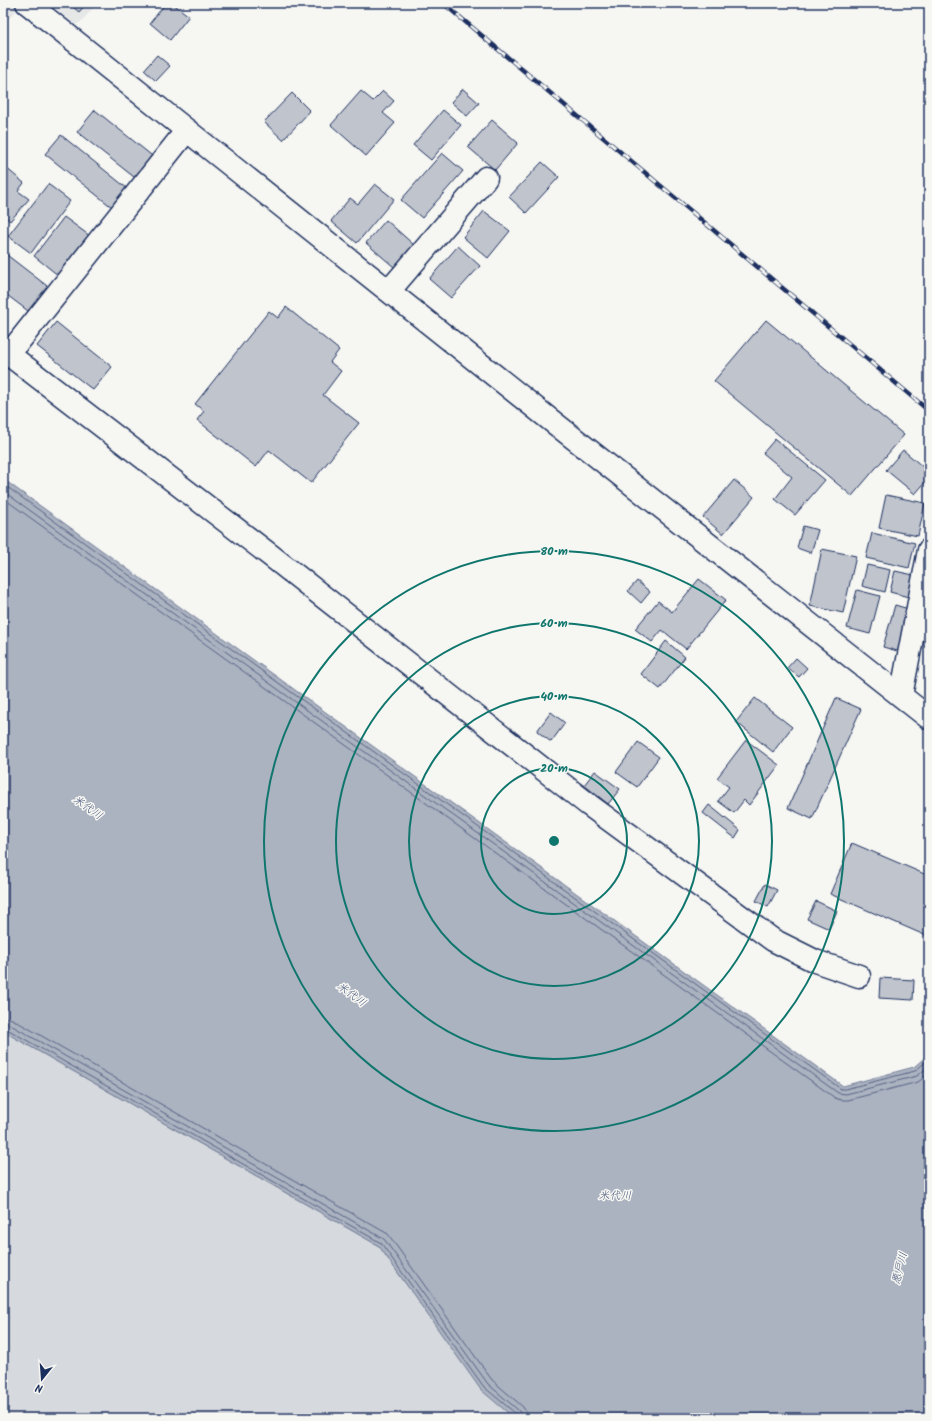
<svg xmlns="http://www.w3.org/2000/svg" width="932" height="1421" font-family="Kalam,'Klee One',sans-serif">
<style>
.built{fill:#e6e7e7}
.green{fill:#d6d9dd;stroke:#78849e}
.water{fill:#abb2c0;stroke:#717e99}
.lines{fill:none;stroke-linecap:round;stroke-linejoin:round}
.shore{stroke:#556385;stroke-width:1}
.building{fill:#c0c4cd;stroke:#1b2f5e}
.minor-casing{stroke:#1b2f5e;stroke-width:25}
.minor{stroke:#f6f6f2;stroke-width:22}
.rail-casing{stroke:#1b2f5e;stroke-width:4.5}
.rail{stroke:#f6f6f2;stroke-width:3;stroke-dasharray:9;stroke-linecap:butt}
.ring{fill:none;stroke:#0f766e;stroke-width:2}
.labels{text-anchor:middle;stroke-width:3;stroke-linejoin:round;paint-order:stroke}
.water-label{font-size:11px;font-style:italic;fill:#46567b;stroke:#f6f6f2}
.centre{fill:#0f766e;stroke:#f6f6f2;stroke-width:2}
.ring-label{font-size:12px;text-anchor:middle;font-weight:bold;fill:#0f766e;stroke:#f6f6f2;stroke-width:3;stroke-linejoin:round;paint-order:stroke}
</style>
<rect width="100%" height="100%" fill="#f6f6f2"/>
<filter id="ink" filterUnits="userSpaceOnUse"><feTurbulence type="fractalNoise" baseFrequency=".025" numOctaves="2"/><feDisplacementMap in="SourceGraphic" scale="8" xChannelSelector="R" yChannelSelector="G"/><feConvolveMatrix kernelMatrix="1 2 1 2 8 2 1 2 1" color-interpolation-filters="sRGB"/></filter>
<g filter="url(#ink)">
<path class="built" d="M3 3H24L3 24Z
M49 3H97L81 22 75 25Z"/>
<path class="green" d="M3 1031 379 1246 479 1386 515 1418H3Z"/>
<path class="water" d="M3 479 843 1086 914 1067 929 1054V1418H514L481 1390 379 1246 3 1031Z"/>
<g class="lines">
<path class="shore" d="M3 484 841 1089H845L915 1071 929 1059
M3 491 838 1093 846 1094 917 1076 929 1066
M3 498 835 1098 841 1100H848L918 1082 929 1074
M3 1017 12 1019 388 1234 492 1380 523 1407 526 1412 527 1418
M3 1023 9 1024 384 1239 488 1384 518 1410 521 1414V1418
M3 1028 7 1029 381 1243 484 1387 515 1413 516 1418"/>
</g>
<path class="building" d="M68 3H87L79 12Z
M166 3H172L189 16 170 40 150 23Z
M157 55 170 66 156 81 144 70Z
M463 89 479 103 467 116 451 102Z
M361 91 373 101 383 91 394 101 383 113 395 123 366 156 331 125Z
M292 93 310 111 283 140 264 122Z
M95 110 156 159 139 181 77 132Z
M443 110 461 125 431 160 413 145Z
M492 120 518 143 495 170 468 147Z
M61 135 128 189 113 208 45 154Z
M442 153 463 171 422 218 401 200Z
M542 162 559 177 526 213 509 197Z
M5 167 24 183 18 191 29 199 10 221 3 215V170Z
M48 184 70 201 31 253 8 236Z
M375 184 394 199 357 243 331 221 350 198 358 204Z
M484 211 510 231 488 258 463 237Z
M64 217 90 236 59 276 34 256Z
M386 220 414 245 394 267 366 243Z
M458 246 480 266 451 298 429 279Z
M3 252 51 289 32 314 3 292Z
M286 307 339 350 330 362 341 371 323 395 359 423 311 483 269 450 256 467 197 420 204 411 195 404 269 311 278 318Z
M766 320 904 435 852 496 714 381Z
M56 322 112 367 93 390 37 346Z
M775 439 825 480 795 515 775 499 792 477 763 453Z
M903 450 929 472V478L915 494 886 470Z
M734 480 754 497 723 534 703 517Z
M886 495 925 503 918 536 879 528Z
M803 526 818 530 811 553 797 548Z
M872 533 915 543 909 568 866 558Z
M822 549 856 556 843 613 810 606Z
M867 565 890 570 885 592 862 586Z
M895 571 918 576 912 598 890 592Z
M699 579 726 600 686 649 662 630 652 642 635 629 658 601 672 612Z
M637 581 650 592 641 603 628 591Z
M857 590 880 596 870 634 847 628Z
M895 605 912 610 901 652 883 647Z
M666 641 685 657 660 689 641 674Z
M796 658 807 668 799 677 787 668Z
M755 698 792 727 773 752 736 722Z
M836 698 861 709 812 819 788 808Z
M551 712 565 723 551 742 537 731Z
M746 740 779 765 749 805 744 800 734 813 718 801 729 787 717 778Z
M638 742 659 757 637 787 616 772Z
M595 771 620 789 608 804 584 785Z
M709 805 740 830 735 838 703 813Z
M852 843 929 876V937L830 894Z
M765 884 777 890 768 907 756 901Z
M816 901 837 911 829 929 807 919Z
M880 978 914 980 913 1000 879 998Z"/>
<g class="lines">
<defs>
<path id="minor" d="M27 3 548 418 929 718
M389 291 486 178
M3 350 270 555 589 805 773 940 815 961 859 976
M9 354 187 130
M901 696 929 550"/>
</defs>
<use href="#minor" class="minor-casing"/>
<use href="#minor" class="minor"/>
<defs>
<path id="rail" d="M443 3 929 411"/>
</defs>
<use href="#rail" class="rail-casing"/>
<use href="#rail" class="rail"/>
</g>
</g>
<g class="ring">
<circle cx="554" cy="841" r="73"/>
<circle cx="554" cy="841" r="145"/>
<circle cx="554" cy="841" r="218"/>
<circle cx="554" cy="841" r="290"/>
</g>
<g class="labels">
<g class="water-label">
<text transform="translate(88 807) rotate(35)" y="4">米代川</text>
<text transform="translate(352 994) rotate(36)" y="4">米代川</text>
<text x="615" y="1199">米代川</text>
<text transform="translate(899 1268) rotate(-76)" y="4">悪戸川</text>
</g>
</g>
<circle cx="554" cy="841" r="6" class="centre"/>
<g class="ring-label">
<text x="554" y="555">80 m</text>
<text x="554" y="627">60 m</text>
<text x="554" y="700">40 m</text>
<text x="554" y="772">20 m</text>
</g>
<rect width="932" height="1421" fill="none" stroke="#f6f6f2" stroke-width="16"/>
<rect x="8" y="8" width="916" height="1405" fill="none" stroke="#1b2f5e" stroke-width="1.5" filter="url(#ink)"/>
<g transform="translate(42 1379) rotate(197)" stroke="#f6f6f2" stroke-width="3" paint-order="stroke">
<path d="M0-3L7 15L0 10L-7 15Z" fill="#1b2f5e"/>
<text y="-6" font-size="11" font-weight="bold" text-anchor="middle" fill="#1b2f5e">N</text>
</g>
</svg>
